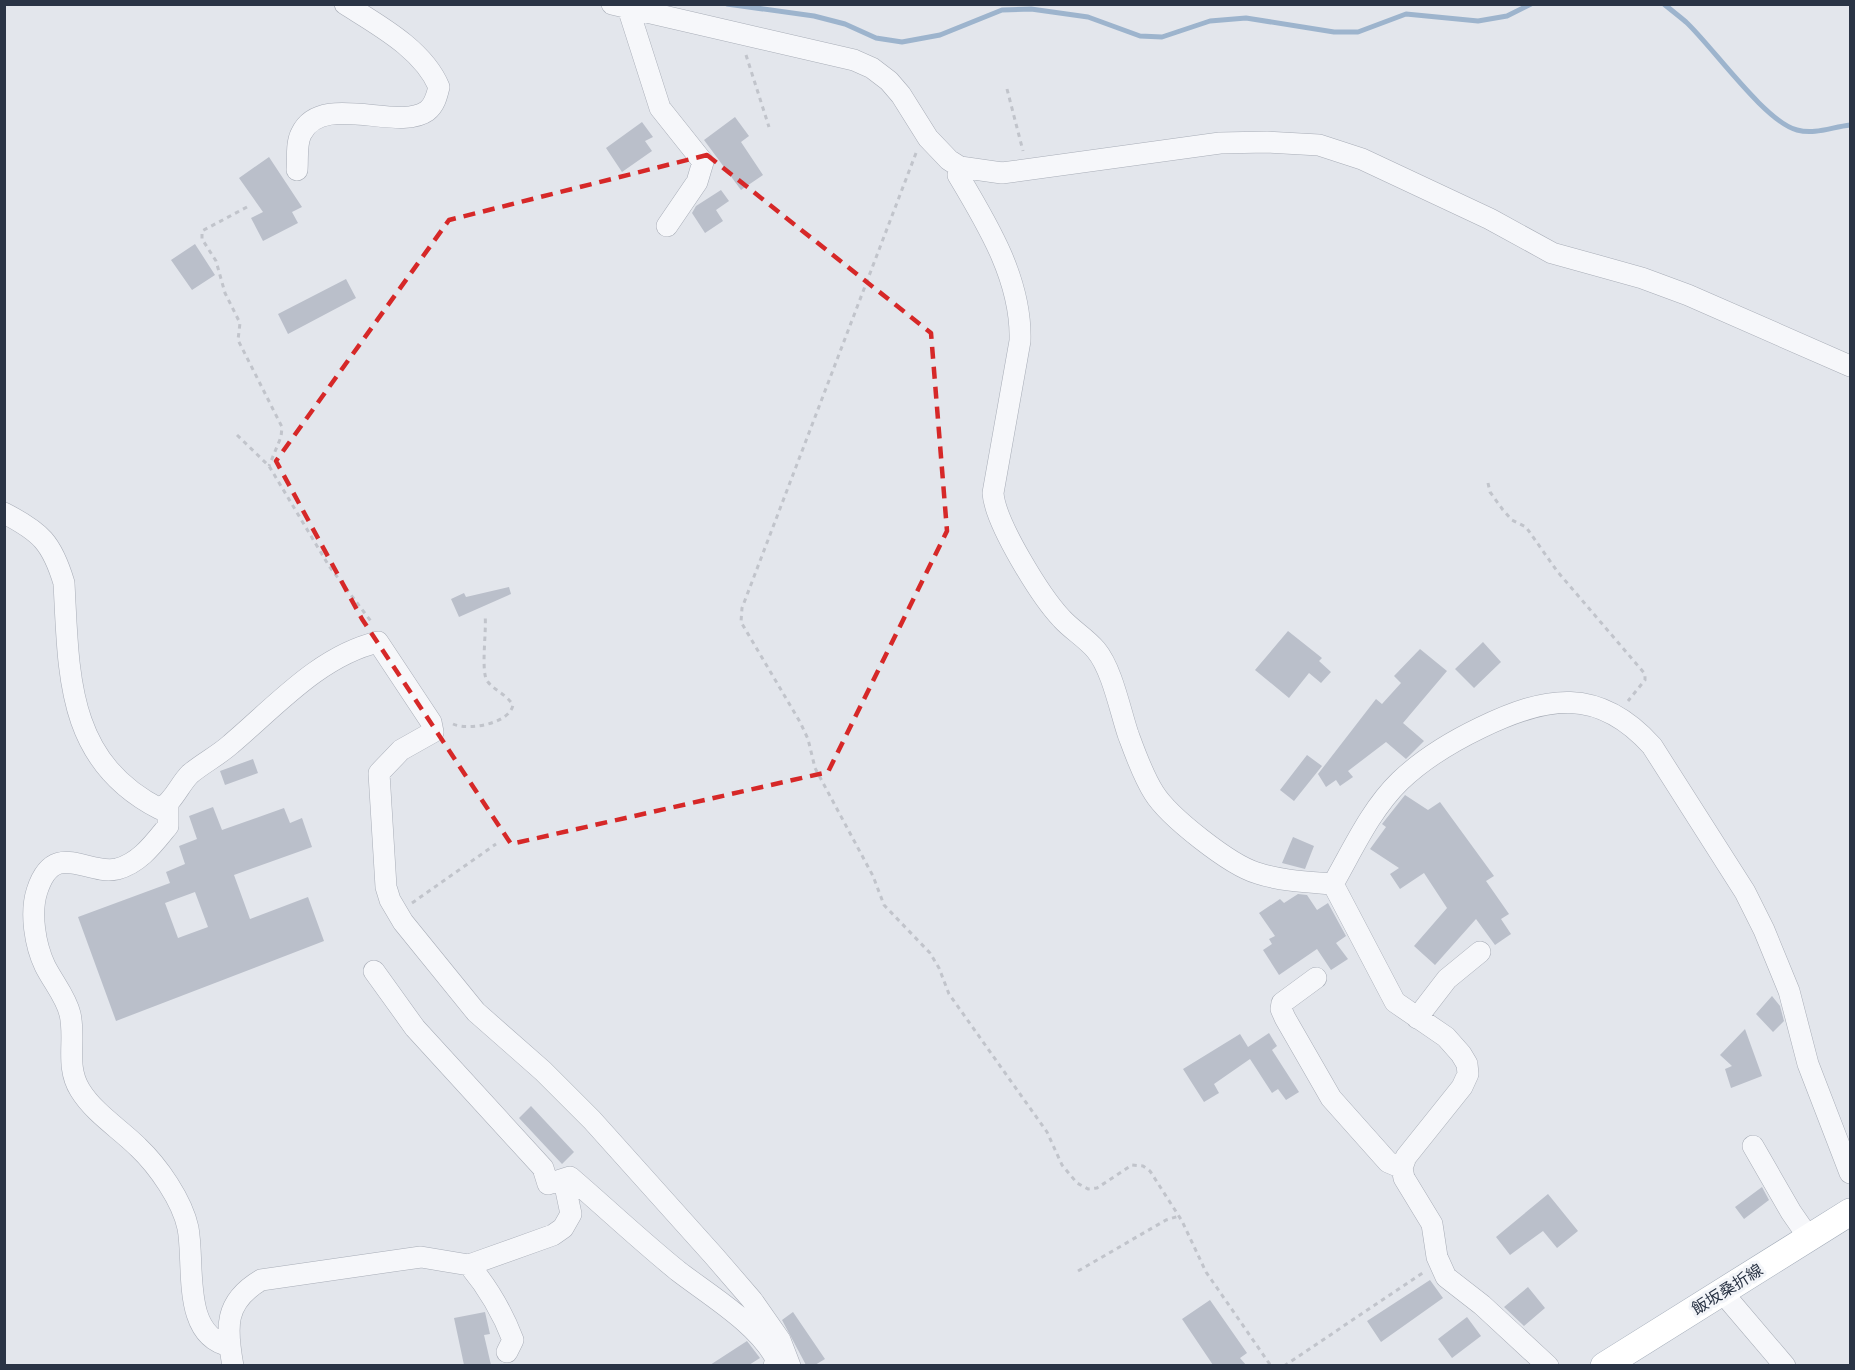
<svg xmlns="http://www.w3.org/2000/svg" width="1855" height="1370" font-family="'Source Sans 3','Noto Sans JP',sans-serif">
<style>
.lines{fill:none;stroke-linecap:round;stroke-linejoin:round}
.stream{stroke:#9db4cd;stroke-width:5}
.building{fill:#babfca;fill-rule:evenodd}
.minor-casing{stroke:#a8adb7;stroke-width:22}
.major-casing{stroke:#a2abb8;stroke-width:28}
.path{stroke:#c1c4cb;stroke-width:3;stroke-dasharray:4.5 4.5;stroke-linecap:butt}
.minor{stroke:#f6f7fa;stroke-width:21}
.major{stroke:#fff;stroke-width:27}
.marked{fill:none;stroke:#d62828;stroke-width:4.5;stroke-dasharray:12 8;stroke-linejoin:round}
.labels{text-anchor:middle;stroke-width:6;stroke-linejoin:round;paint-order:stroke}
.street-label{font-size:16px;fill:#2a3445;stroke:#f3f5f9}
</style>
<rect width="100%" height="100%" fill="#e3e6ec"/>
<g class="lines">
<path class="stream" d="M727 4 814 16 845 24 876 38 902 42 940 35 1002 10 1031 9 1088 17 1140 36 1162 37 1210 21 1246 18 1334 32H1358L1406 14 1478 21 1507 16 1531 4
M1664 4C1671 10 1679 16 1686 22 1712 46 1765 122 1797 130 1815 135 1832 127 1850 125"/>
</g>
<path class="building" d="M735 117 749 136 741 142 763 175 741 190 704 140Z
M642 122 653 137 645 141 652 151 622 172 606 148Z
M269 157 302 207 292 212 298 223 263 241 251 218 263 212 239 178Z
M721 190 729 201 716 210 723 221 705 233 692 213 696 206Z
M195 244 215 275 192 290 171 260Z
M346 279 356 298 288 334 278 314Z
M509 587 511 594 459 617 451 599 464 593 466 597Z
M1288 631 1322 658 1319 661 1331 672 1321 683 1309 673 1289 698 1255 670Z
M1483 642 1501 662 1474 688 1455 669Z
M1420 649 1447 671 1403 723 1424 741 1406 759 1386 742 1348 771 1353 777 1340 786 1336 780 1326 787 1318 774 1376 699 1382 704 1401 683 1394 676Z
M1307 755 1322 766 1294 801 1280 790Z
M253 759 258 773 225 785 220 771Z
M1405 795 1428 810 1440 802 1494 876 1486 881 1509 914 1501 919 1511 934 1495 945 1476 919 1435 965 1414 946 1447 908 1424 873 1400 889 1390 874 1399 868 1370 849 1386 827 1382 824Z
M213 807 222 830 284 808 290 823 302 818 312 847 234 875 250 919 308 897 324 941 116 1021 78 917 170 883 166 872 185 864 179 846 197 839 189 816ZM195 892 208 927 178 938 165 903Z
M1293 837 1314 846 1305 869 1282 863Z
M1298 894 1307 895 1317 910 1328 903 1346 936 1336 943 1348 959 1331 970 1317 949 1279 975 1263 950 1272 944 1269 939 1275 936 1259 913 1280 899 1284 903Z
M1772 996 1780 1006 1784 1021 1773 1032 1756 1014Z
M1745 1029 1762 1076 1731 1088 1725 1069 1732 1066 1720 1055Z
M1269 1033 1277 1046 1272 1050 1299 1092 1286 1100 1278 1089 1272 1093 1250 1059 1214 1084 1219 1093 1204 1102 1183 1069 1240 1034 1248 1047Z
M531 1106 574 1152 562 1164 519 1118Z
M1762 1187 1769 1200 1744 1219 1735 1207Z
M1548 1194 1578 1231 1557 1248 1543 1231 1510 1255 1496 1237Z
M1430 1280 1443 1298 1381 1342 1367 1321Z
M1528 1287 1545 1308 1524 1326 1504 1307Z
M1210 1300 1247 1353 1240 1358 1246 1365H1213L1182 1319Z
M485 1312 490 1334 484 1335 491 1365H464L454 1318Z
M793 1312 825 1359 815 1365H806L782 1320Z
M1467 1317 1481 1336 1452 1358 1438 1339Z
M747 1341 760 1358 749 1365H710Z"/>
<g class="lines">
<defs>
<path id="minor" d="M612 4 854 60 872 68 889 81 901 95 928 138 949 160 960 167 1002 173 1220 143 1267 142 1319 145 1362 159 1490 219 1552 253 1642 278 1688 295 1850 366
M628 8 660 108 703 162 697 182 667 226
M297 170C298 159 296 144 301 134 321 91 398 132 427 111 435 105 437 95 439 87 423 49 378 25 345 4
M958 175C988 225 1022 281 1020 341L993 493C995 523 1041 597 1062 619 1072 630 1086 638 1096 650 1112 669 1120 710 1128 734 1135 753 1143 776 1154 793 1169 817 1230 865 1257 873 1281 881 1308 882 1333 884
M4 513C41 532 52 543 64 583 69 675 66 761 160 809 174 801 179 785 190 774 203 763 219 755 231 744 275 707 319 656 378 642L431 722 433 732 401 750 379 773 386 887 390 900 403 922 476 1012 543 1071 592 1120 714 1256 752 1300 780 1340 790 1366
M168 805V826C154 843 140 863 117 869 87 876 54 838 37 891 30 913 35 945 45 966 53 982 66 997 70 1014 76 1040 65 1066 80 1090 94 1113 120 1129 138 1147 158 1166 182 1200 188 1228 195 1265 181 1336 230 1346
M374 971 415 1028 543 1168 548 1184 570 1177C606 1208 641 1241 678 1271 709 1295 758 1324 776 1359L774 1366
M1316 978 1282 1003 1281 1009 1285 1018 1331 1098 1388 1162 1402 1168
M1417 1018 1447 979 1480 952
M1753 1146 1791 1212 1809 1238
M469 1265C489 1289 502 1311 513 1340L507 1352
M1722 1292 1785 1366
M233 1366C226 1327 224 1302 261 1280L421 1257 469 1265 553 1235 563 1228 571 1214 564 1181
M1548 1366 1482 1305 1446 1277 1437 1257 1432 1224 1404 1178 1402 1168 1406 1157 1462 1087 1468 1074 1467 1064 1461 1054 1446 1037 1395 1002 1333 884C1353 849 1371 809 1400 781 1423 759 1451 742 1480 728 1546 696 1598 686 1652 746L1745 892 1764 930 1789 991 1808 1064 1850 1173"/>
<path id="major" d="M1604 1366 1850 1212"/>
</defs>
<use href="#minor" class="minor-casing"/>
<use href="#major" class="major-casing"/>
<path class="path" d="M746 55 769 127
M1007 89 1023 151
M916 153 742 608 741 622 800 722 808 739 815 768 873 876 884 905 930 953 939 968 949 994 1047 1132 1062 1165 1077 1183 1088 1189 1097 1188 1132 1165 1143 1166 1150 1171 1182 1221 1206 1272 1271 1366
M247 207 202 231V239L216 261 225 293 240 323 238 340 282 427 281 437 269 466
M237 435 269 466 329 566 373 624
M1488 483 1490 492 1503 510 1512 520 1526 527 1557 571 1645 674V680L1628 701
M453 724C468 731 509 724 513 705 505 693 495 691 488 682 480 674 487 630 485 615
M412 903 496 844
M1078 1271 1166 1220 1179 1216
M1284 1366 1424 1272"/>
<use href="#minor" class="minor"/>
<use href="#major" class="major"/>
</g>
<path class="marked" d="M707 155 931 333 947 531 828 772 511 844 362 619 276 461 449 220Z"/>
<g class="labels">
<g class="street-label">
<text transform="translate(1727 1289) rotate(-32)" y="6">飯坂桑折線</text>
</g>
</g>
<rect width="1855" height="1370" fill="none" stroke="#2a3445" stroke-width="12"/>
</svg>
